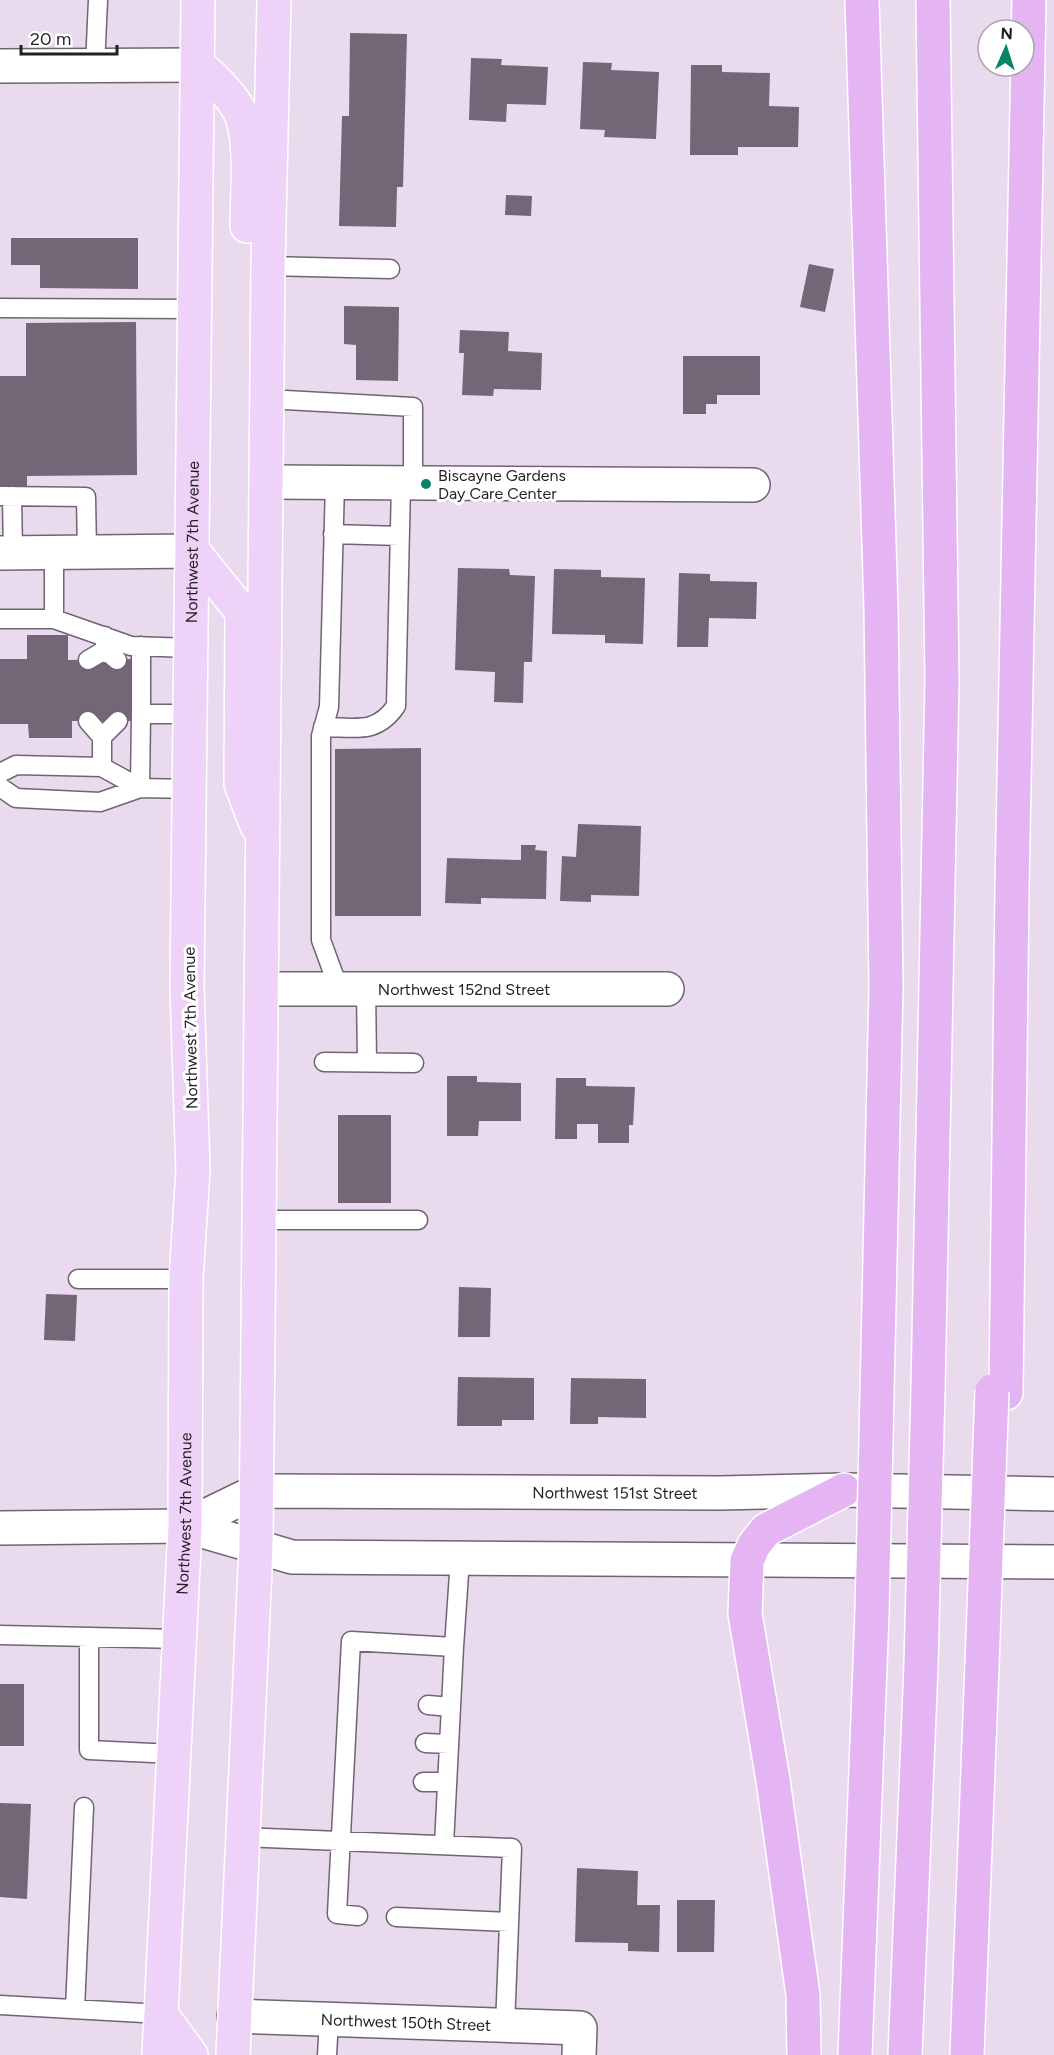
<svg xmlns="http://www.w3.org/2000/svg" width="1054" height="2055" font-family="Figtree,sans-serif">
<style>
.building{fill:#736676}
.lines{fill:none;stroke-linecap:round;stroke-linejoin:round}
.service-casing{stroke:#706474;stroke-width:21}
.minor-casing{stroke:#706474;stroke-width:36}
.tertiary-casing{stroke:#706474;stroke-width:36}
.primary-casing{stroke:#fff;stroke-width:36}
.motorway-casing{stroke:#fff;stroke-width:36}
.service{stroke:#fff;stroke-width:18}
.minor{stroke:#fff;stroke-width:33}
.tertiary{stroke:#fff;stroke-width:33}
.primary{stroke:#efd2f7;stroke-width:33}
.motorway{stroke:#e5b4f2;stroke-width:33}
.motorway-bridge-casing{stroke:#fff;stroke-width:36;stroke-linecap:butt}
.motorway-bridge{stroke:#e5b4f2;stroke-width:33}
.poi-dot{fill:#068465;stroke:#fff;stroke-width:2}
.labels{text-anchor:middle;stroke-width:6;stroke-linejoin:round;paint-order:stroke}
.poi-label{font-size:16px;fill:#241f25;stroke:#fff;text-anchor:start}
.street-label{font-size:16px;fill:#241f25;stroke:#fff}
</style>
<rect width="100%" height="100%" fill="#e9daed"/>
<path class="building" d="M350 33 407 34 403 187H397L396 227 339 226 342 116H349Z
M471 58 502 59 501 65 548 67 546 105 507 104 506 122 469 120Z
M583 62 612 63 611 70 659 72 656 139 604 137 605 130 580 129Z
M691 65H722V72L770 73 769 106 799 107 798 147H738V155H690Z
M506 195 532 196 531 216 505 215Z
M11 238H138V289L40 288V265H11Z
M809 264 834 269 825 312 800 307Z
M344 306 399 307 398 381 356 380V345L344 344Z
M136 322 137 475 27 476V487H0V376H26V323Z
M460 330 509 332 508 351 542 353 541 390 494 389 493 396 462 395 464 353H459Z
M683 356H760V395H717V404H706V414H683Z
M458 568 509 569 510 575 535 576 532 662H524L523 703 494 702 495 672 455 670Z
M554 569 601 570V577L645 578 643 644 605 643V635L552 634Z
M679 573 710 574V581L757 582 756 619 709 618 708 647H677Z
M27 635H68V660L135 659V721H72V738H29L28 724H0V659H27Z
M421 748V916H335V749Z
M578 824 641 826 639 896 591 895V902L560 901 562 856 576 857Z
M521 845H536L535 850 547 851 546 899 481 898V904L445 903 447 858 521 860Z
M447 1076H477V1082L521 1083V1121H479L478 1136H447Z
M556 1078H586V1086L635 1087 633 1125H629V1143H598V1124H577V1139H555Z
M338 1115H391V1203H338Z
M459 1287 491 1288 490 1337H458Z
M46 1294 77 1295 75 1341 44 1340Z
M458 1377 534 1378V1420H502V1426H457Z
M571 1378 646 1379V1418L598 1417V1424H570Z
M0 1684H24V1746H0Z
M0 1803 31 1804 27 1899 0 1897Z
M577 1868 638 1871 637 1905H660L659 1952 628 1951V1943L575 1942Z
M677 1900H715L714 1952H677Z"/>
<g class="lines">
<defs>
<path id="service" d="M95 66 98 0
M268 266 390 269
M0 308 196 309
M267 399 413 407V484
M335 483 329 707 321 736V940L339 989
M0 496 86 497 87 552
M12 496 13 553
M333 534 400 536
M0 619H54V552
M54 619 131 646 192 648
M105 636V650L117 660
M141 646V714H191
M88 660 105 650
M88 721 102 737
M323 727C355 727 376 735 396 706L401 484
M102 767V737L118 721
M0 773 16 765 102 767 140 788 141 714
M0 787 16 798 100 802 140 788 191 789
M366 989 367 1062
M324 1062 414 1063
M260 1220H418
M78 1279H186
M0 1635 180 1639
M89 1637V1750L174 1754
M428 1705 451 1707
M425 1743 449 1744
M423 1782H447
M242 1837 512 1848 505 2026
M444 1845 454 1647
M358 1916 337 1914 351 1641 454 1647 460 1559
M396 1917 509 1922
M0 2005 161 2014
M75 2009 84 1807
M327 2055 329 2020"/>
<g id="minor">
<path d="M0 66 199 65"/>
<path d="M266 482 753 485"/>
<path d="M0 553 193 551"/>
<path id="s1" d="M262 989H667"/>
<path d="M0 1528 185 1526"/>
<path id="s2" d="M234 2016 580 2028 579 2055"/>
</g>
<g id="tertiary">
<path id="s3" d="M185 1526 257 1491 720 1493 844 1490 1054 1494"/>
<path d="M185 1526 292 1557 1054 1562"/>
</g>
<g id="primary">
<path d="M199 65C214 79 229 92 239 110 253 136 247 196 247 226"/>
<path d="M193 551 242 612 241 784 257 826"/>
<path d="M161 2014 191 2055"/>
<path id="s4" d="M159 2055 185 1526 186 1279 193 1171 187 988 198 0"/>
<path d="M233 2055 256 1546 268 266 274 0"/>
</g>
<path id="motorway" d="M862 0 881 608 886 987 876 1439
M928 1389 942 681 933 0
M1006 1393 1012 888 1029 0
M804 2055 803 1995 773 1780 745 1614 747 1561 754 1545 766 1530 844 1490
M855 2055 872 1613
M905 2055 921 1665
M967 2055 982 1665"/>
</defs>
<use href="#service" class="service-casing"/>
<use href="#minor" class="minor-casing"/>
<use href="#tertiary" class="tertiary-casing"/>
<use href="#primary" class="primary-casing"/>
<use href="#motorway" class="motorway-casing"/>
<use href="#service" class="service"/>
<use href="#minor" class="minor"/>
<use href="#tertiary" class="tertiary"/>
<use href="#primary" class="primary"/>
<use href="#motorway" class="motorway"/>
<defs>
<path id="motorway-bridge" d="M872 1613 876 1439
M921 1665 928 1389
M982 1665 992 1391"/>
</defs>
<use href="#motorway-bridge" class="motorway-bridge-casing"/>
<use href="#motorway-bridge" class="motorway-bridge"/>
</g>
<circle class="poi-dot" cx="426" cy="484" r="6"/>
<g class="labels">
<g class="poi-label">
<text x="438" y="481">Biscayne Gardens<tspan x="438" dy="18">Day Care Center</tspan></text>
</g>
<g class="street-label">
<text dy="6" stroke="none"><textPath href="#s4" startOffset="1514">Northwest 7th Avenue</textPath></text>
<text dy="6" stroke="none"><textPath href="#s1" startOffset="202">Northwest 152nd Street</textPath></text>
<text transform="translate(190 1028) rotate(-91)" y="6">Northwest 7th Avenue</text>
<text dy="6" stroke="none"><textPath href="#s3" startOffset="438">Northwest 151st Street</textPath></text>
<text dy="6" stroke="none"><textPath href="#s4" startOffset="542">Northwest 7th Avenue</textPath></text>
<text dy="6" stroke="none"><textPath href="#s2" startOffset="172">Northwest 150th Street</textPath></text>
</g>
</g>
<g transform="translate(1006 48) rotate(3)"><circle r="28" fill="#ffffff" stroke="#a7a5a8" stroke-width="1.5"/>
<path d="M0-4.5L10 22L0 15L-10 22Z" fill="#068465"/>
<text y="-9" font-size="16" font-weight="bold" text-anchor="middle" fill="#241f25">N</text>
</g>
<path d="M21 45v9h96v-9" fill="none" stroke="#241f25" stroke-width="3"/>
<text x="30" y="45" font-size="18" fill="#241f25" stroke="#ffffff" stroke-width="4.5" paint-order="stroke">20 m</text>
</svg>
